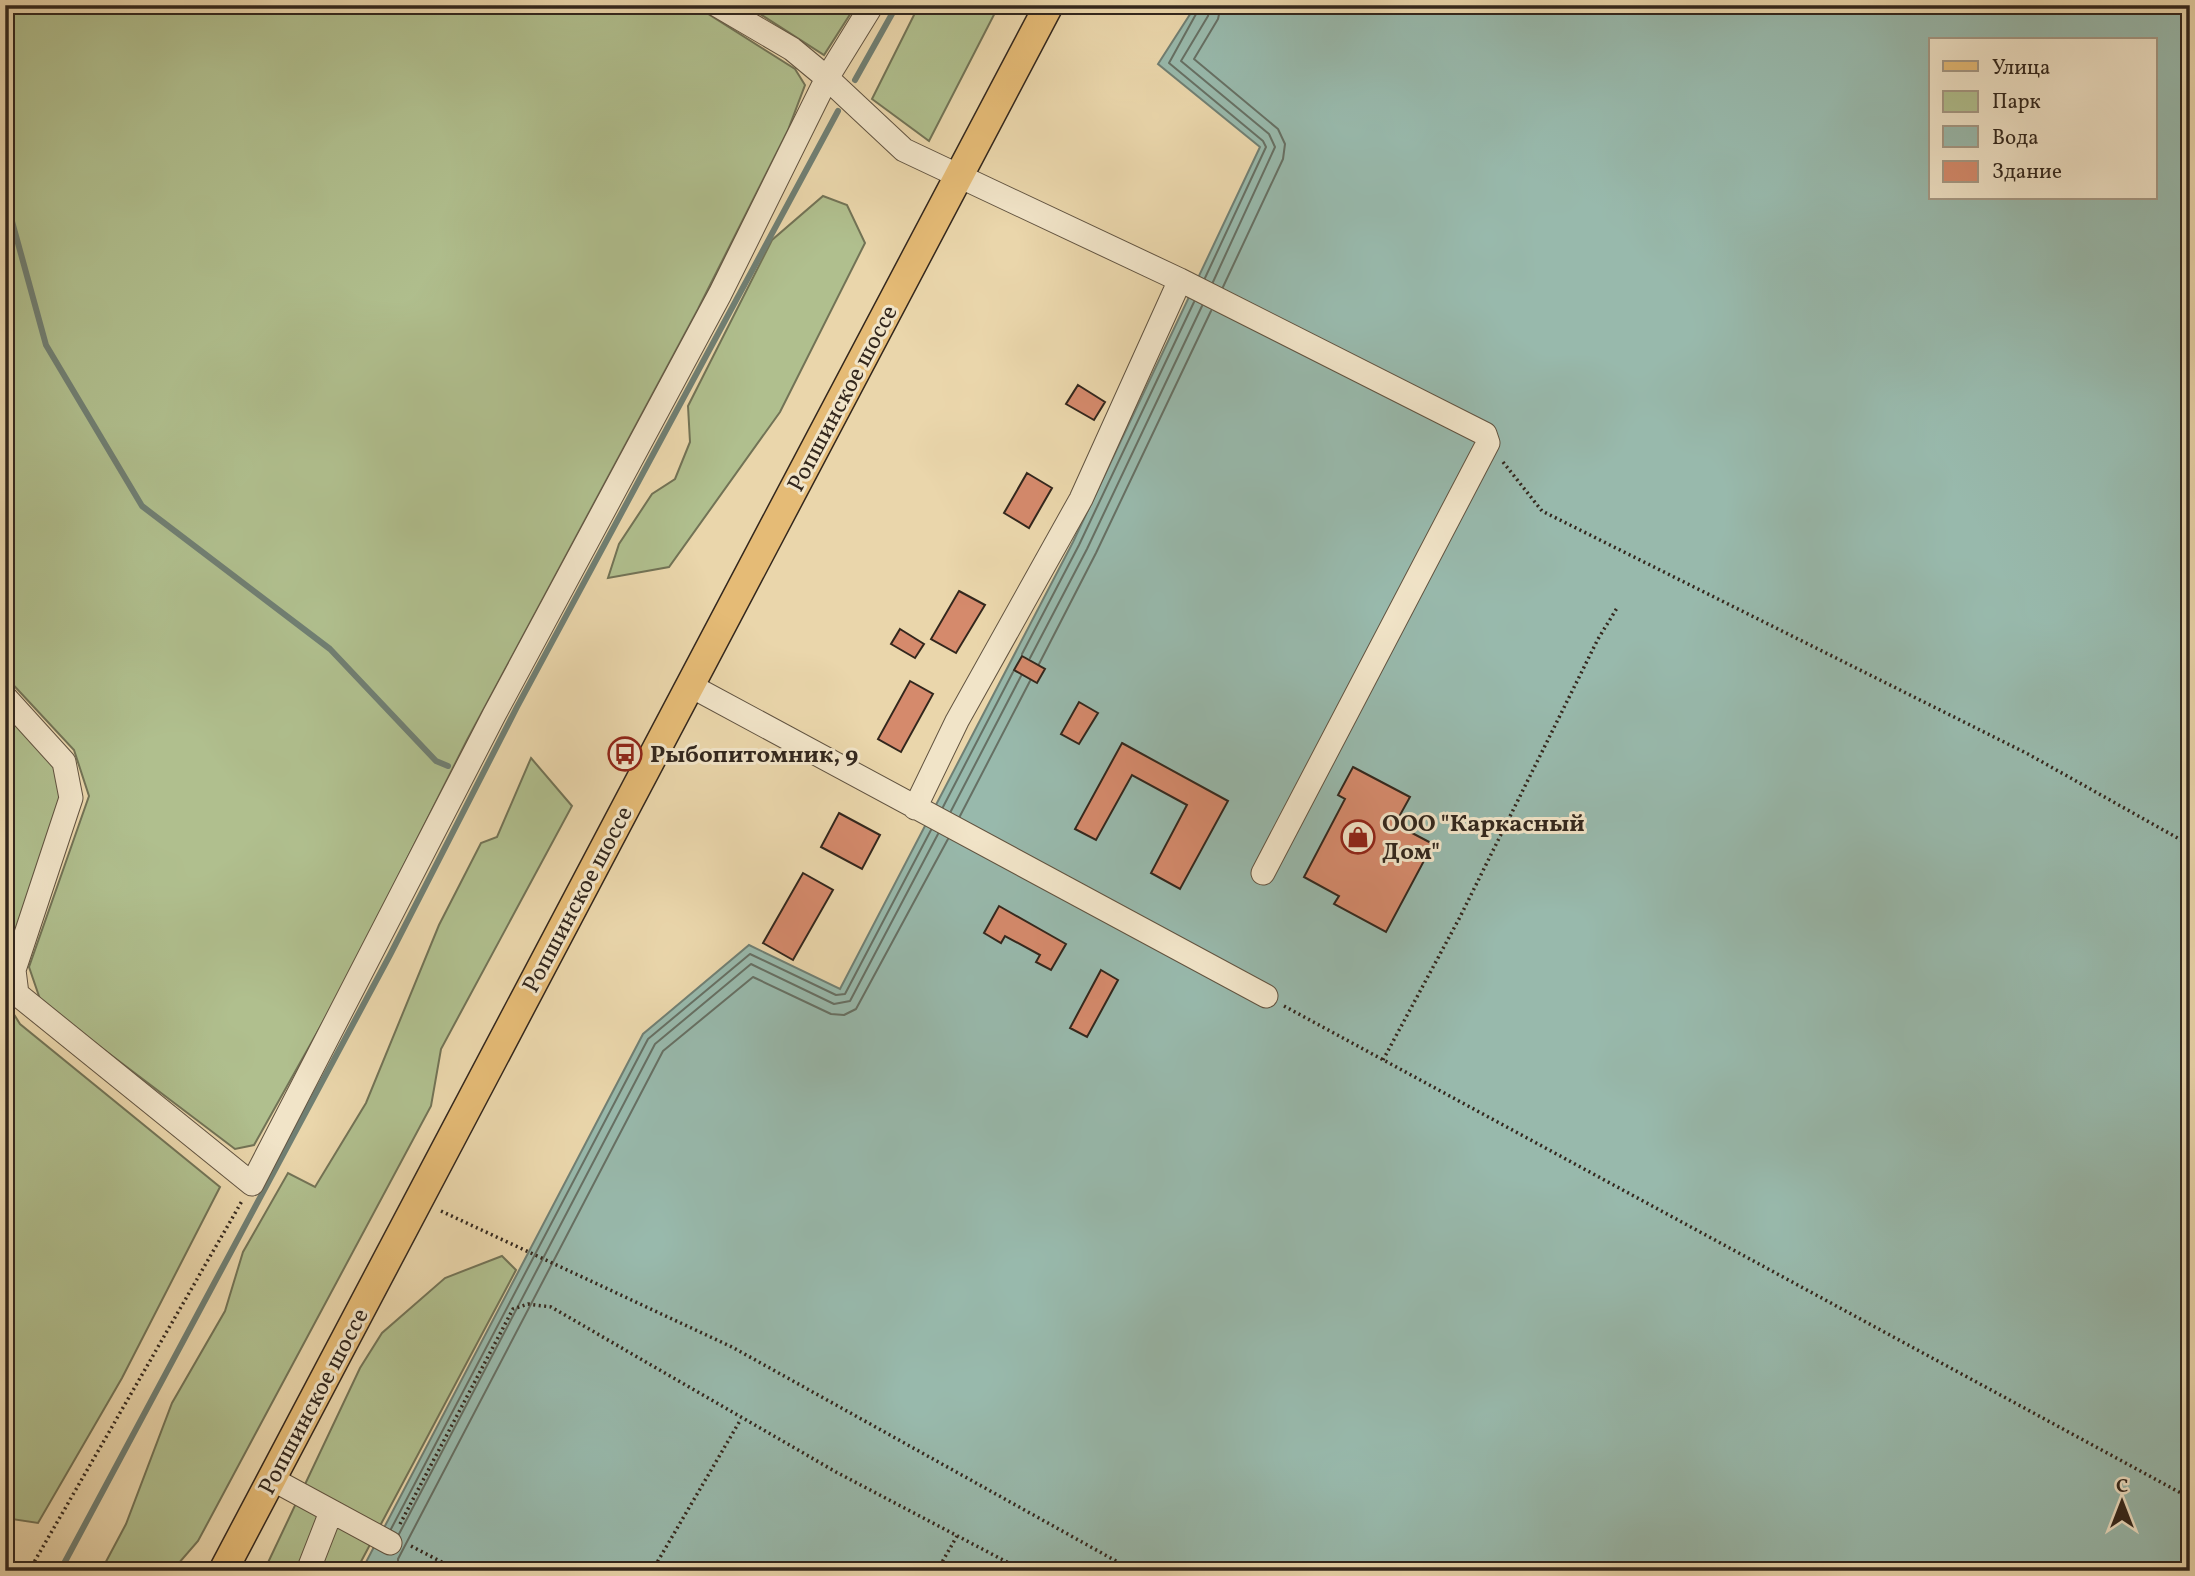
<svg xmlns="http://www.w3.org/2000/svg" width="2195" height="1576" font-family="Vollkorn,serif">
<style>
.green{fill:#b0bf8e;stroke:#727356;stroke-width:2}
.water{fill:#98b9ac;stroke:#707f73;stroke-width:2;fill-rule:evenodd}
.lines{fill:none;stroke-linecap:round;stroke-linejoin:round}
.shore{stroke:#667064;stroke-width:2}
.stream{stroke:#707f73;stroke-width:6}
.building{fill:#d58a6c;stroke:#33271d;stroke-width:2}
.minor-casing{stroke:#615340;stroke-width:25}
.major-casing{stroke:#33271d;stroke-width:31}
.path{stroke:#33271d;stroke-width:3.5;stroke-dasharray:2 3.5;stroke-linecap:butt}
.minor{stroke:#f1e4c8;stroke-width:23}
.major{stroke:#e5bb76;stroke-width:28}
.labels{text-anchor:middle;stroke-width:6;stroke-linejoin:round;paint-order:stroke}
.street-label{font-size:24px;fill:#33271d;stroke:#f1e4c8}
.poi-label{font-size:24px;font-weight:bold;fill:#33271d;stroke:#f1e4c8;text-anchor:start}
</style>
<rect width="100%" height="100%" fill="#ead6ab"/>
<filter id="stains"><feTurbulence type="fractalNoise" baseFrequency=".00286" numOctaves="4"/><feColorMatrix values="0 0 0 0 .2 0 0 0 0 .09 0 0 0 0 .02 0 0 0 .5 -.17"/></filter>
<radialGradient id="worn" r=".72"><stop offset=".6" stop-color="#630" stop-opacity="0"/><stop offset="1" stop-color="#630" stop-opacity=".3"/></radialGradient>
<path class="green" d="M5 5H694L795 69 805 85 788 130 698 309 467 740 342 988 254 1145 235 1149 41 1002 29 967 89 796 74 750 5 676Z
M746 5H856L824 55Z
M919 5H999L929 141 872 99Z
M823 196 847 205 865 243 780 412 669 567 608 578 619 544 652 494 675 479 690 442 688 406 772 240Z
M5 712 56 767 61 801 5 966Z
M531 758 572 806 441 1049 431 1106 198 1541 172 1571H101L126 1524 172 1403 225 1311 243 1252 288 1173 315 1187 366 1103 439 925 481 843 497 837Z
M5 1000 20 1024 220 1187 122 1378 38 1523 5 1518Z
M502 1256 516 1270 356 1571H264L360 1368 382 1333 445 1278Z"/>
<path class="water" d="M1196 5H2190V1571H377L365 1564 643 1034 749 945 840 989 1073 542 1260 147 1158 64ZM1931 40H2155V198H1931Z"/>
<g class="lines">
<path class="shore" d="M1201 5 1169 63 1263 141 1266 147 1205 278
M1210 5 1208 16 1181 61 1269 134 1275 147 1213 282
M1221 5 1218 19 1194 59 1278 129 1285 144 1283 159 1223 287
M1022 654 1079 545 1194 302
M1030 658 1087 549 1202 306
M1039 664 1096 553 1211 311
M943 807 1013 672
M951 811 1021 676
M960 816 1030 681
M391 1529 648 1039 750 954 836 995 845 994 931 830
M399 1534 655 1044 751 964 834 1004 850 1001 938 834
M398 1571V1559L663 1051 753 977 831 1014 844 1015 856 1009 948 839"/>
<path class="stream" d="M855 80 897 5
M5 196 46 345 142 506 330 649 436 761 448 766
M60 1571 390 955 517 707 838 111"/>
</g>
<path class="building" d="M1078 385 1105 402 1094 420 1066 404Z
M1027 473 1052 488 1029 528 1004 513Z
M959 591 985 605 956 653 931 639Z
M900 629 924 644 915 658 891 644Z
M1022 656 1045 669 1037 683 1014 670Z
M910 681 933 694 901 752 878 739Z
M1079 702 1098 713 1079 744 1061 734Z
M1122 743 1228 801 1180 889 1151 873 1187 805 1132 775 1096 840 1075 829Z
M1353 767 1410 797 1395 824 1433 844 1386 932 1334 904 1339 896 1304 877 1345 799 1338 795Z
M839 813 880 835 862 869 821 847Z
M803 873 833 890 793 960 763 943Z
M999 906 1066 944 1051 970 1036 962 1040 955 1005 936 1001 943 984 933Z
M1101 970 1118 980 1087 1037 1070 1028Z"/>
<g class="lines">
<defs>
<path id="minor" d="M717 5 792 49 827 78 904 150 1180 280 1485 434 1488 443 1263 873
M691 686 1266 996
M5 697 64 762 71 798 14 970 17 994 252 1184 494 715 720 294 827 78 872 5
M915 808 957 721 1081 499 1180 280
M272 1479 390 1543
M308 1571 331 1512"/>
<path id="major" d="M223 1571 1049 5"/>
</defs>
<use href="#minor" class="minor-casing"/>
<use href="#major" class="major-casing"/>
<path class="path" d="M1503 462 1542 511 2028 754 2190 845
M1284 1006 2190 1498
M1383 1060 1460 917 1598 639 1617 608
M441 1211 732 1347 1134 1571
M400 1524 513 1309 528 1304 551 1307 836 1472 1024 1571
M411 1546 459 1571
M29 1571 242 1201
M652 1571 741 1419
M937 1571 957 1536"/>
<use href="#minor" class="minor"/>
<use href="#major" class="major"/>
</g>
<defs>
<symbol id="bus-ring" viewBox="-11 -11 22 22"><circle r="9.5" fill="#f1e4c8" stroke="#8f2418" stroke-width="1.5"/><path d="M-5-6H5V4H4V6H2V4H-2V6H-4V4H-5ZM-3.5-4V0h7V-4ZM-3.5 1.2v1.5H-2V1.2ZM2 1.2v1.5H3.5V1.2Z" fill="#8f2418"/></symbol>
<symbol id="shop-ring" viewBox="-11 -11 22 22"><circle r="9.5" fill="#f1e4c8" stroke="#8f2418" stroke-width="1.5"/><path d="M-5-2.5h2.3a2.7 3.5 0 0 1 5.4 0H5L5.5 6h-11ZM-1.5-2.5h3a1.5 2.3 0 0 0-3 0Z" fill="#8f2418"/></symbol>
</defs>
<g fill-rule="evenodd">
<use href="#bus-ring" x="606" y="735" width="38" height="38"/>
<use href="#shop-ring" x="1339" y="818" width="38" height="38"/>
</g>
<g class="labels">
<g class="street-label">
<text transform="translate(842 398) rotate(-62)" y="8">Ропшинское шоссе</text>
<text transform="translate(577 899) rotate(-62)" y="8">Ропшинское шоссе</text>
<text transform="translate(313 1401) rotate(-62)" y="8">Ропшинское шоссе</text>
</g>
<g class="poi-label">
<text x="650" y="762">Рыбопитомник, 9</text>
<text x="1382" y="831">ООО "Каркасный<tspan x="1382" dy="28">Дом"</tspan></text>
</g>
</g>
<rect width="2195" height="1576" fill="none" stroke="#ead6ab" stroke-width="28"/>
<rect x="7" y="7" width="2181" height="1562" fill="none" stroke="#33271d" stroke-width="3.5"/>
<rect x="14" y="14" width="2167" height="1548" fill="none" stroke="#33271d" stroke-width="2"/>
<rect x="1929" y="38" width="228" height="161" fill="#f1e4c8" stroke="#a59884" stroke-width="2"/>
<rect x="1943" y="61" width="35" height="10" fill="#e5bb76" stroke="#a59884" stroke-width="2"/>
<text x="1992" y="74" font-size="21" fill="#33271d">Улица</text>
<rect x="1943" y="91" width="35" height="21" fill="#b0bf8e" stroke="#a59884" stroke-width="2"/>
<text x="1992" y="108" font-size="21" fill="#33271d">Парк</text>
<rect x="1943" y="126" width="35" height="21" fill="#98b9ac" stroke="#a59884" stroke-width="2"/>
<text x="1992" y="144" font-size="21" fill="#33271d">Вода</text>
<rect x="1943" y="161" width="35" height="21" fill="#d58a6c" stroke="#a59884" stroke-width="2"/>
<text x="1992" y="178" font-size="21" fill="#33271d">Здание</text>
<g transform="translate(2122 1502)" stroke="#f1e4c8" stroke-width="5" paint-order="stroke">
<path d="M0-5L12 26L0 18L-12 26Z" fill="#33271d"/>
<text y="-10" font-size="19" font-weight="bold" text-anchor="middle" fill="#33271d">С</text>
</g>
<rect width="100%" height="100%" filter="url(#stains)"/>
<rect width="100%" height="100%" fill="url(#worn)"/>
</svg>
